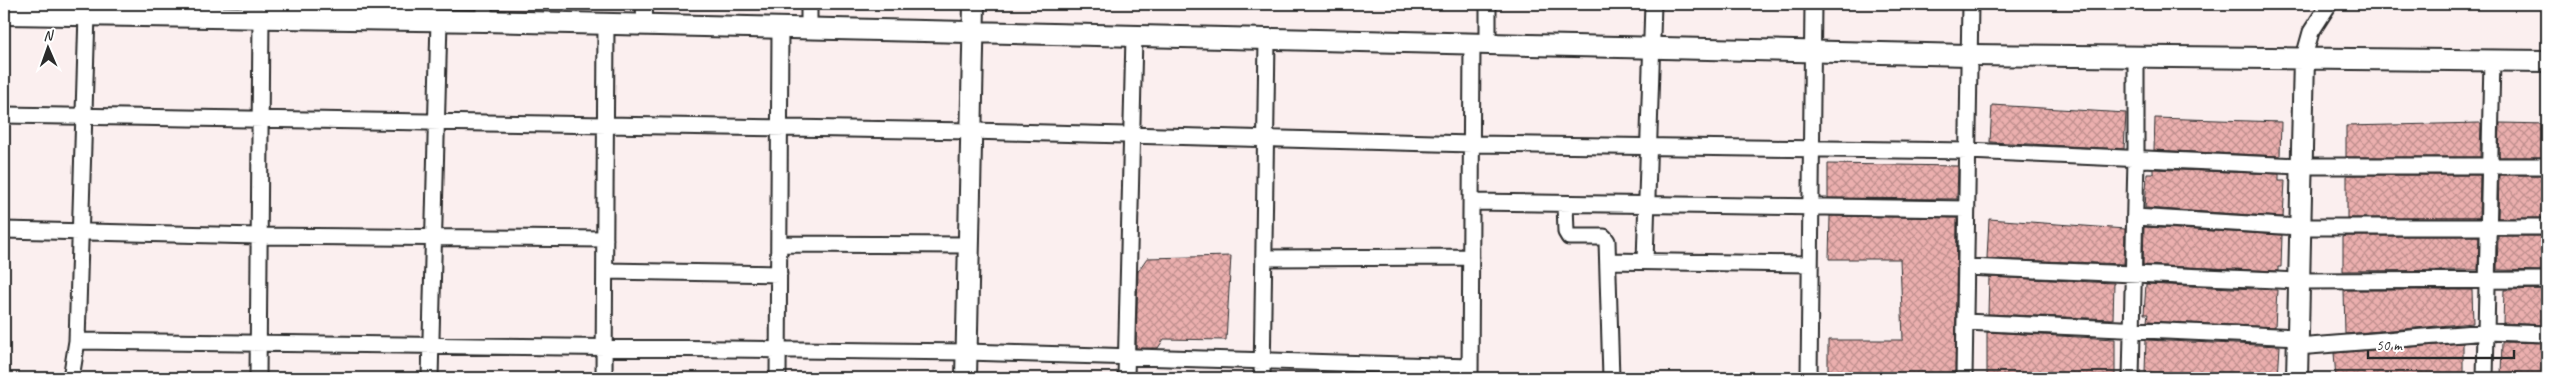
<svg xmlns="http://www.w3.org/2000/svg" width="2551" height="382" font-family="Caveat,sans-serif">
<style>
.building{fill:url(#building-cross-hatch);stroke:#2b2b2b}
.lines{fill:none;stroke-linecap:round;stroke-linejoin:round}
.minor-casing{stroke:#2b2b2b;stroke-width:19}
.tertiary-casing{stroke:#2b2b2b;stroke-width:24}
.minor{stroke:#fff;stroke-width:15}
.tertiary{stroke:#fff;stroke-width:20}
</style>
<defs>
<pattern id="building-cross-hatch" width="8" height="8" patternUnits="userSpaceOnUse" patternTransform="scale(1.25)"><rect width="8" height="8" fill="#ebafae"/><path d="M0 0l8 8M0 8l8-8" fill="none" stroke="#bf8f8e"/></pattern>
</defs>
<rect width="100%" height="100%" fill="#fbefef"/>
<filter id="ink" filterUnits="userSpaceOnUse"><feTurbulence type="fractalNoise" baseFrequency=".02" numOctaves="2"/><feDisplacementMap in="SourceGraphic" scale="10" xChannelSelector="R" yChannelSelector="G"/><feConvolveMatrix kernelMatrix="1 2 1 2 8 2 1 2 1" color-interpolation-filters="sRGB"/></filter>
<g filter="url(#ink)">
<path class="building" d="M1992 105 2126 113 2124 149 1990 142Z
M2155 118 2281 122 2280 156 2154 150Z
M2481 123 2480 157H2346V126Z
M2500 123 2547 124V157H2499Z
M1828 164 1958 166 1957 199 1828 198Z
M2153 169 2279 174V181H2285L2283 217 2145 208 2147 174H2153Z
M2347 175H2480L2479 218H2347Z
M2499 175H2547V218H2498Z
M1830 216 1957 218 1955 377 1828 376V340H1903L1900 259H1829Z
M1989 219 2125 229 2124 264 1989 259 1987 258Z
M2144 227 2282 235 2281 267H2278V271L2143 265Z
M2347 236H2479L2478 270 2343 271V237Z
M2498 236H2547V271L2497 270Z
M1231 256 1226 340 1164 339 1158 348H1136L1138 271 1147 258Z
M1989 277 2114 283 2113 319 1988 314Z
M2146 284 2277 290 2275 327 2147 321 2148 314H2144Z
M2547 289V325L2503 323 2504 290Z
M2344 290H2472L2473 323 2345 334Z
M1987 332 2115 339V376L1987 375Z
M2146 340 2280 346 2278 378 2145 372Z
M2502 342 2547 343V378L2501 376Z
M2463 343V378H2336L2334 353Z"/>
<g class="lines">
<defs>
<path id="minor" d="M644 4 645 25
M87 14 77 341 967 352 1470 367
M331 18V4
M484 21V4
M809 28V4
M1488 45V4
M2304 57 2311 32 2329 4
M4 115 971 131 1472 144 1968 151 2300 166H2547
M1471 202 1967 209
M1565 204 1566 232 1569 237H1604L1607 241 1611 378
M2135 217 2299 227H2547
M4 230 258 236 605 239
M779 244 969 245
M1264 258 1471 257
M1608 261 1810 264
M1645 261 1653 4
M1966 267 2298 281 2547 280
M605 271 779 274
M1965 322 2297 337
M2297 347 2487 332 2547 334
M71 378 77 341
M258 378 261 17
M430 378 439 20
M604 378 606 24
M778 378 780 28
M1126 378 1134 36
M1262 378 1267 40
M1470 378 1472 44
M1809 378 1813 4
M1964 378 1970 4
M2131 378 2136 159V57
M2485 378 2492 60"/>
<path id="tertiary" d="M4 14 484 21 1969 55 2547 61
M966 378 974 4
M2297 378 2304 57"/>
</defs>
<use href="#minor" class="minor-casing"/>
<use href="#tertiary" class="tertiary-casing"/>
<use href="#minor" class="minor"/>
<use href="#tertiary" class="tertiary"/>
</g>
</g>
<rect width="2551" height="382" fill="none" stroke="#fff" stroke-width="20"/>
<rect x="10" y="10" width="2531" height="362" fill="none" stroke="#2b2b2b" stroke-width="2" filter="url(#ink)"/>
<g transform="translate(48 48) rotate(358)" stroke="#ffffff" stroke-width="4" paint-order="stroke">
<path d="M0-4L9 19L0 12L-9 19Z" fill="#2b2b2b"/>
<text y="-8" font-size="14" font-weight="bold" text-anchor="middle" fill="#2b2b2b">N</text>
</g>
<path d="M2368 350v8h146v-8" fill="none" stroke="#2b2b2b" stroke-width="2.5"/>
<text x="2376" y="350" font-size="15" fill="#2b2b2b" stroke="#ffffff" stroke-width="4" paint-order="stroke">50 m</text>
</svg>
